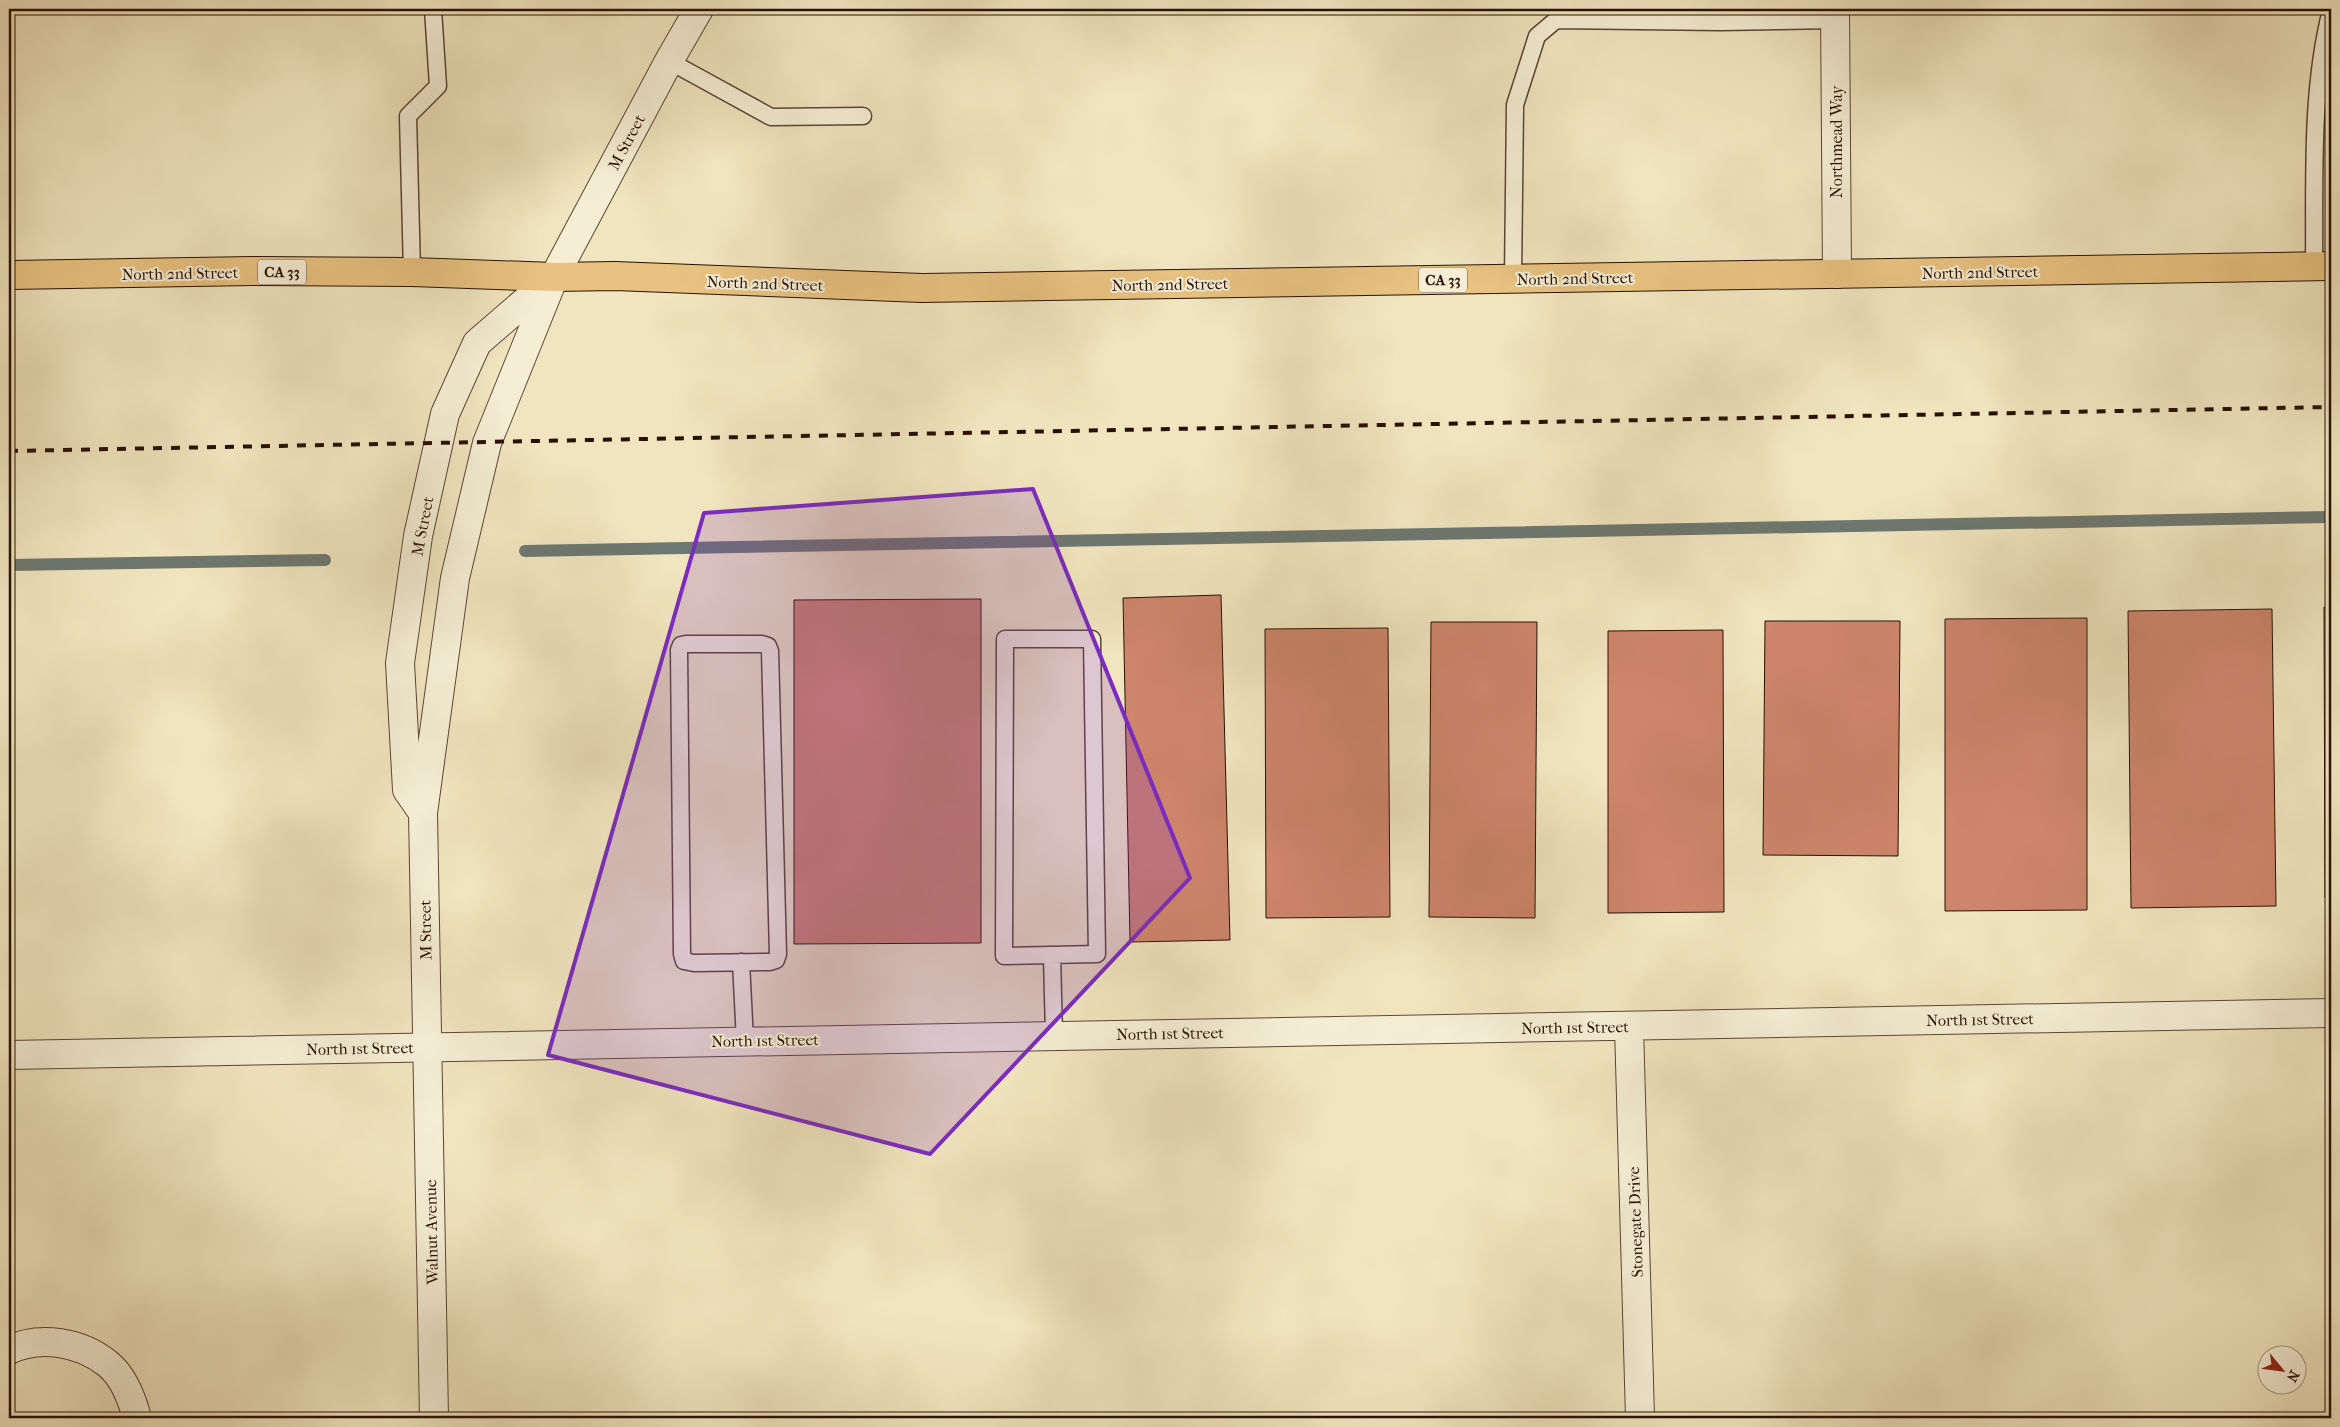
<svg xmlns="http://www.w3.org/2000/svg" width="2340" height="1427" font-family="'IM FELL French Canon',serif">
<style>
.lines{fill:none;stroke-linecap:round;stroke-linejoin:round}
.stream{stroke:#6d7870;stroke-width:12}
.building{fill:#cd856b;stroke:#281005}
.service-casing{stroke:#5a4534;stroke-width:19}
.minor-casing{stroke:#5a4534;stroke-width:30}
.tertiary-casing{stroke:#5a4534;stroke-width:30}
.primary-casing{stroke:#281005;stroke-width:30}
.service{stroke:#f5eed5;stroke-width:16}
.minor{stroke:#f5eed5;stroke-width:28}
.tertiary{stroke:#f5eed5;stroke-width:28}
.primary{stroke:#e8c280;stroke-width:28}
.rail{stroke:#281005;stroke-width:4;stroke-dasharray:9 9;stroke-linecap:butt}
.marked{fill:#7b2cbf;fill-opacity:0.2;stroke:#7b2cbf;stroke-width:4;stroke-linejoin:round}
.labels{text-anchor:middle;stroke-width:4;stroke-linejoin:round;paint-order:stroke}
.shield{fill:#f5eed5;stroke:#665343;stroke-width:1}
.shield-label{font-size:15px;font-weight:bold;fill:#281005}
.street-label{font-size:16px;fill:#281005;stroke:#f5eed5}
</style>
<rect width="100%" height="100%" fill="#f0e5bf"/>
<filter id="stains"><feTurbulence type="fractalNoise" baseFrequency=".004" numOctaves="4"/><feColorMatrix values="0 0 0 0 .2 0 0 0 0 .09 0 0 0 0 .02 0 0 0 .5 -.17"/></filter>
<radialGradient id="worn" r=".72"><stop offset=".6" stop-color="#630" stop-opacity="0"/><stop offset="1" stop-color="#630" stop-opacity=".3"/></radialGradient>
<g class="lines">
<path class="stream" d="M525 551 2331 517
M9 565 325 560"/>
</g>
<path class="building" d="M1221 595 1230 940 1130 942 1123 598Z
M981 599V943L794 944V600Z
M2324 607H2331V898H2325Z
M2272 609 2276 906 2131 908 2128 611Z
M2087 618V910L1945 911V619Z
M1765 621H1900L1898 856 1763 855Z
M1431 622H1537L1535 918 1429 917Z
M1388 628 1390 917 1266 918 1265 629Z
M1723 630 1724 912 1608 913V631Z"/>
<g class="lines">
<defs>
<path id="service" d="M669 61 771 117 863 116
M2314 266C2315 181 2310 93 2331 10
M412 272 408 116 438 86 433 9
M1513 279 1515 105 1537 36 1556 20 1721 22 1836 20
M1005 639H1092L1097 954 1004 956Z
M762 644 768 646 770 651 778 954 776 960 770 962 694 963 684 961 682 954 679 650 681 645 686 644Z
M1052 956 1054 1035
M741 962 745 1041"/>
<path id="minor" d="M1835 9 1837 274
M1629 1026 1640 1418
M9 1055 2331 1013
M9 1350C40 1335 81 1342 108 1364 124 1377 132 1399 137 1418"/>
<path id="tertiary" d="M423 813 407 790 400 663 418 536 445 414 477 343 551 279
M434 1418 423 813 455 578 487 443 554 277 669 61 699 9"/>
<path id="primary" d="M9 275 253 271 412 272 554 277 615 276 922 288 2331 266"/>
</defs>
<use href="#service" class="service-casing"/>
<use href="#minor" class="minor-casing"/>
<use href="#tertiary" class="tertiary-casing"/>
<use href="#primary" class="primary-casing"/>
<use href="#service" class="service"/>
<use href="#minor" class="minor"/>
<use href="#tertiary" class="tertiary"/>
<use href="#primary" class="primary"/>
<path class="rail" d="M9 451 2331 407"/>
</g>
<path class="marked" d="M1033 489 1190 878 930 1154 548 1055 704 513Z"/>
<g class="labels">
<g class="shield">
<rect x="258" y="259.5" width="48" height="25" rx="4"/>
<rect x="1419" y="267.5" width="48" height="25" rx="4"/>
</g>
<g class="shield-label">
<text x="282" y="277">CA 33</text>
<text x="1443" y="285">CA 33</text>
</g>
<g class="street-label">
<text transform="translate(626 142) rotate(-62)" y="6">M Street</text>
<text transform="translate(1836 142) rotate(-90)" y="6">Northmead Way</text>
<text transform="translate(1980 272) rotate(-1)" y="6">North 2nd Street</text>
<text transform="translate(180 273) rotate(-1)" y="6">North 2nd Street</text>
<text transform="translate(1575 278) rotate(-1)" y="6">North 2nd Street</text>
<text transform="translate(765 283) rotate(2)" y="6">North 2nd Street</text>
<text transform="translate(1170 284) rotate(-1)" y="6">North 2nd Street</text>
<text transform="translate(422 526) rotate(-79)" y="6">M Street</text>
<text transform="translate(425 930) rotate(-91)" y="6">M Street</text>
<text transform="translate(1980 1019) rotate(-1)" y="6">North 1st Street</text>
<text transform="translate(1575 1027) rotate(-1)" y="6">North 1st Street</text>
<text transform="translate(1170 1033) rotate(-1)" y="6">North 1st Street</text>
<text transform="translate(765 1040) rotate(-1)" y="6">North 1st Street</text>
<text transform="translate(360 1048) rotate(-1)" y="6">North 1st Street</text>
<text transform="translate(1635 1222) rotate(-92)" y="6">Stonegate Drive</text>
<text transform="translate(431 1232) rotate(-91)" y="6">Walnut Avenue</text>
</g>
</g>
<rect width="2340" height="1427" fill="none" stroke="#f0e5bf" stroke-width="30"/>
<rect x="10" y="10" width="2320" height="1407" fill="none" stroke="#281005" stroke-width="2.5"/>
<rect x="15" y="15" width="2310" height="1397" fill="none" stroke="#281005"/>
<g transform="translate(2282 1370) rotate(119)"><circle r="24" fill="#f5eed5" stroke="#a39582"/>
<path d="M0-4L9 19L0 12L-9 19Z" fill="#8f2418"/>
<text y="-8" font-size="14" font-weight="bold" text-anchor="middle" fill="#281005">N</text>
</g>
<rect width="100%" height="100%" filter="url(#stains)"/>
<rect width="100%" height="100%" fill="url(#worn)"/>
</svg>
